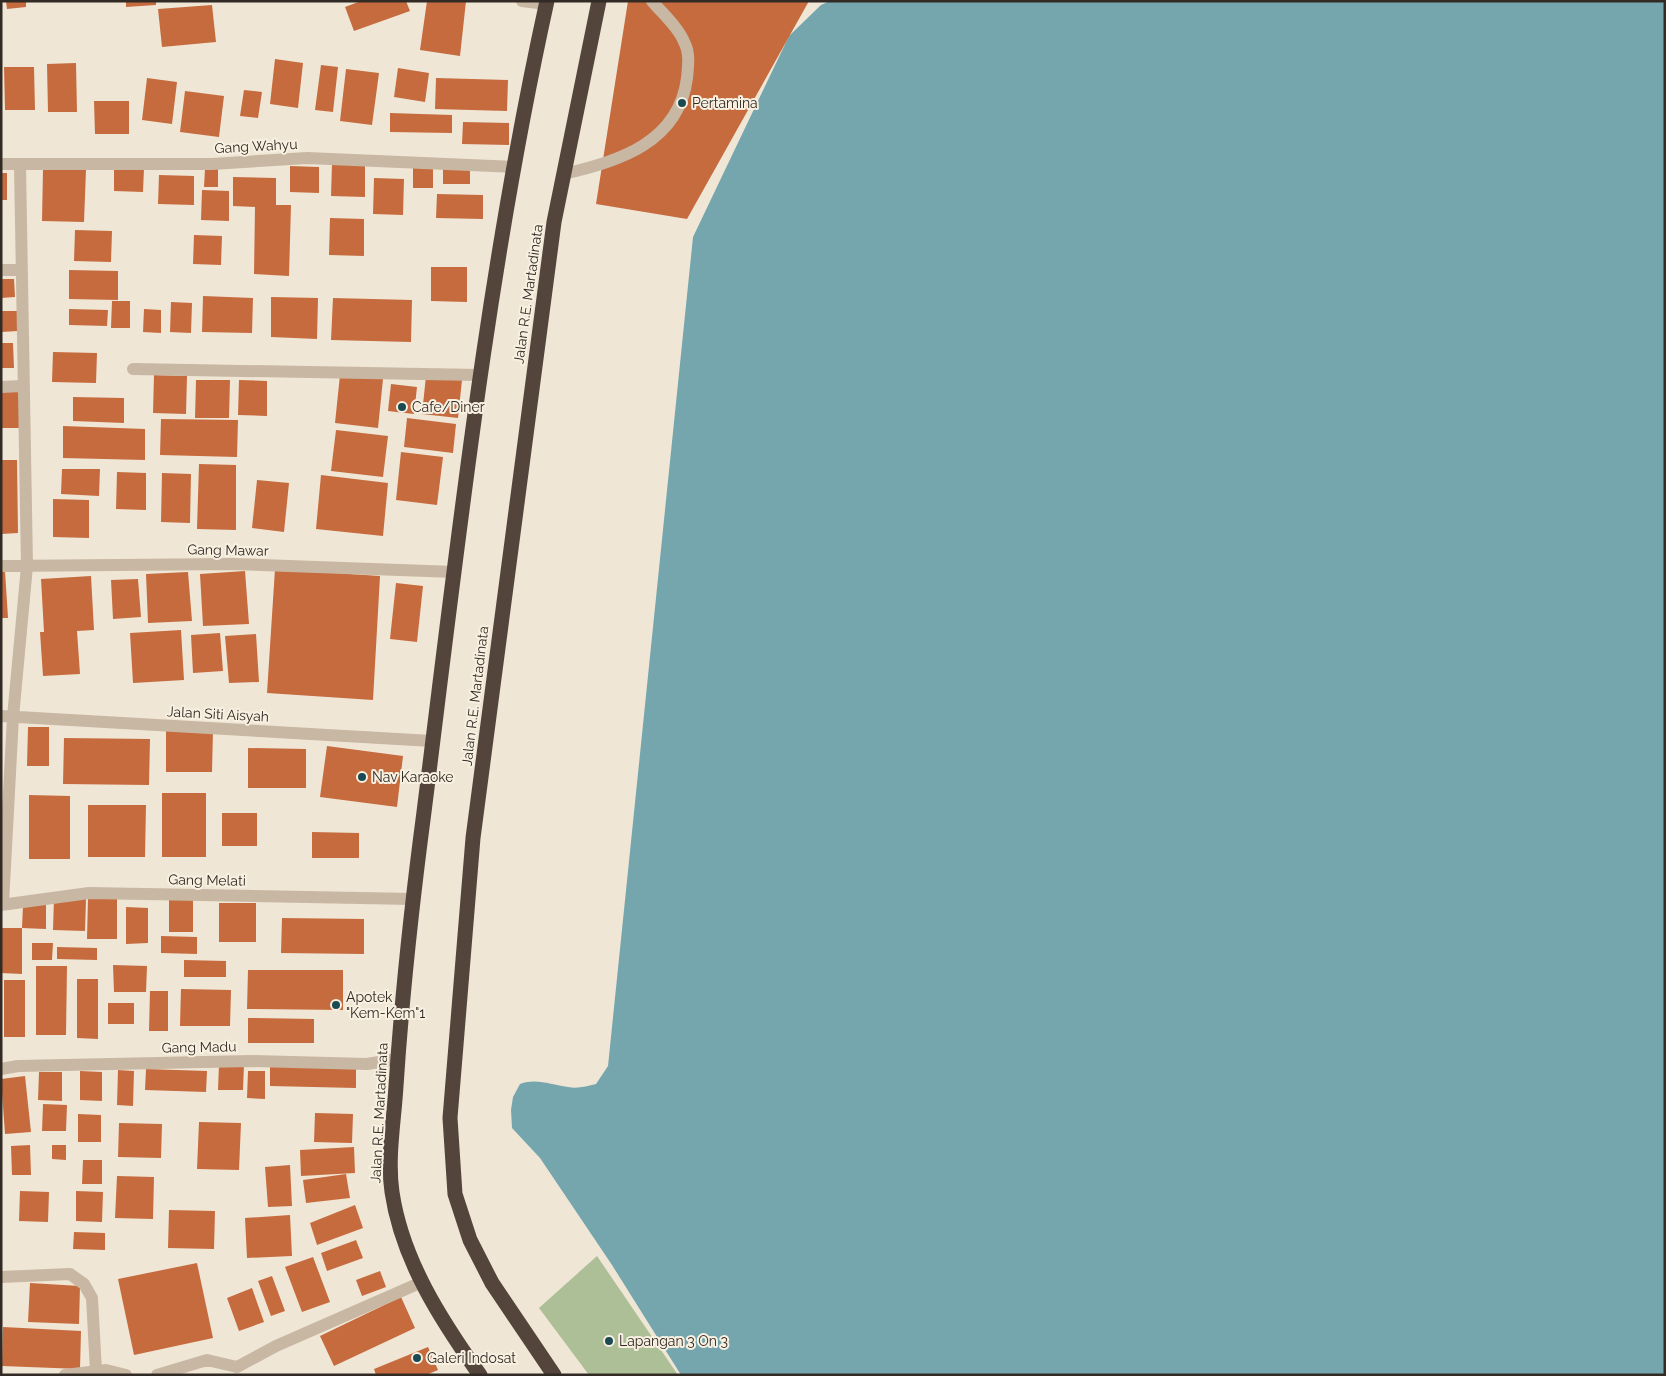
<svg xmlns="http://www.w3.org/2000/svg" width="1666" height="1376" font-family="Raleway,sans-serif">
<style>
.green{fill:#adbf96}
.water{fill:#75a6ad}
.building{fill:#c66b3e}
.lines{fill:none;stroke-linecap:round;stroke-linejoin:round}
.lane{stroke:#c8b7a2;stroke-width:12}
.street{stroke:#c8b7a2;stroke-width:12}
.highway{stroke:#53453b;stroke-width:15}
.poi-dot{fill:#1b4a53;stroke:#f8f0e1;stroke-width:2}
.labels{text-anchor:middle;stroke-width:4;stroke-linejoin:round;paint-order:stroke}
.poi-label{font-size:14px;fill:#322a24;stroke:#f8f0e1;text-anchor:start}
.street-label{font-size:14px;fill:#322a24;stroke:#f8f0e1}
</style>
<rect width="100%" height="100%" fill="#f0e6d6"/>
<path class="green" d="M597 1256 678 1375H589L539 1308Z"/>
<path class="water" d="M830 1H1665V1375H681L612 1265 540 1158 512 1128 511 1110 513 1097 520 1084C537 1078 551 1085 568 1087 578 1089 587 1086 596 1084L608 1066 693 237 789 36 821 5Z"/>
<path class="building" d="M6 1H26V7L7 9Z
M126 1H156V5L126 7Z
M361 1H406L410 11 354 31 345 7Z
M427 1H466L460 56 420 50Z
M628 1H809L687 219 596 204Z
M212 5 216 42 162 47 158 9Z
M275 59 303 63 298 108 270 104Z
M76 63 77 112H48L47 64Z
M321 65 338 67 333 112 315 110Z
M4 67H34L35 110H5Z
M398 68 429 73 425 102 394 97Z
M346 69 379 73 372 125 340 121Z
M147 78 177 82 172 124 142 120Z
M436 78 508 80 507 111 435 109Z
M244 90 262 92 258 118 240 116Z
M185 91 224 96 219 137 180 132Z
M94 101H129V134H95Z
M390 113 452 115V133L390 132Z
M463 122 509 123V145L462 144Z
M332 163 365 164V197L331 196Z
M413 164 433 165V188H413Z
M290 166 319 167V193L290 192Z
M114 167 144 168 143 192 114 191Z
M43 169 86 170 84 222 42 221Z
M205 169H218V187H204Z
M443 169 470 170V184H443Z
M1 173H7V200H1Z
M159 175 194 176V205L158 204Z
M233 177 276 178V205H291L289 276 254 274 255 207 233 206Z
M374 178 404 179 403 215 373 214Z
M202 190 229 191V221L201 220Z
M437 194 483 195V219L436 218Z
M330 218 364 219V256L329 255Z
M75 230 112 231 111 262 74 261Z
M194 235 222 236 221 265 193 264Z
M431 267H467V302L431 301Z
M69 270 118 271V300L69 299Z
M1 279H14L15 297 1 298Z
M203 296 253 298 252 333 202 332Z
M271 297 318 298 317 339 271 337Z
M333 298 412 300 411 342 331 340Z
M112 301H130V328H111Z
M171 302 192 303 191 333 170 332Z
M69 309 108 310 107 326 69 325Z
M144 309 161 310V333L143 332Z
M1 311H18V331L1 332Z
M1 343H13L14 368H1Z
M53 352 97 353 96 383 52 382Z
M154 375 187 376 186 414 153 413Z
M340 375 383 379 378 428 335 423Z
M426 376 462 380 458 418 422 414Z
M196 380H230L229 418H195Z
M239 380 267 381V416L238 415Z
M391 384 417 387 414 414 388 411Z
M1 391H19V428H1Z
M73 397 124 398V423L73 421Z
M407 418 456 424 453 453 404 447Z
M161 419 238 420 237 457 160 455Z
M63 426 145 429V460L63 458Z
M336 430 388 436 383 477 331 471Z
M401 452 443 457 437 505 396 500Z
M1 460H17L18 533 1 534Z
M199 464 236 465V530L197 529Z
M62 469H100L99 496 61 494Z
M117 472 146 473V510L116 509Z
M162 473 191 474 190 523 161 522Z
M321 475 388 483 383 536 316 529Z
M257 480 289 483 284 532 252 528Z
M53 499 89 500V538L53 537Z
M275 569 380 576 373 700 267 693Z
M5 571 8 618H1V572Z
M245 571 249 624 203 626 200 574Z
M188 572 192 621 148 623 146 574Z
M91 576 94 630 77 631 80 674 43 676 40 632H44L41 579Z
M138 579 141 617 113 619 111 580Z
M396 583 423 586 417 642 390 639Z
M181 630 184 680 133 683 130 633Z
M220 633 223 671 193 673 191 635Z
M256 634 259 682 229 683 225 636Z
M28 727H49V766H27Z
M166 730H213L212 772H166Z
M64 738 150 739 149 785 63 784Z
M327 746 403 756 397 807 320 797Z
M248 748 306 749V788H248Z
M162 793H206V857H162Z
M29 795 70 796V859H29Z
M88 805H146L145 857H88Z
M222 813H257V846H222Z
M312 832 359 833V858H312Z
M88 897 117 898V939H87Z
M54 898 86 899 85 931 53 930Z
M169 899H193V932H169Z
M219 903H256V942H219Z
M23 905H46V929L22 928Z
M126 907 148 908V943L126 944Z
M282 918 364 919V954L281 953Z
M1 928H22V974L1 973Z
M161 936 197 937V954L161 953Z
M32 943H53L52 960H32Z
M57 947 97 948V960L57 959Z
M184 960 226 961V977H184Z
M113 965 147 966 146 992H114Z
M36 966H67L66 1035H36Z
M248 970H343V1010L247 1009Z
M77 979H98V1039L77 1038Z
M4 980H25V1037H4Z
M181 989 231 990 230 1026H180Z
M150 991H168V1031H149Z
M108 1003H134V1024H108Z
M248 1018 314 1019V1043H248Z
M219 1064 244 1065 243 1090H218Z
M270 1066 356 1068V1088L270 1086Z
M146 1069 207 1071 206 1092 145 1090Z
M118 1070 134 1071 133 1106 117 1105Z
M80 1071 102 1072V1101L80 1100Z
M248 1071H265V1099L247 1098Z
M39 1072H62V1101L38 1100Z
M25 1076 31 1132 5 1134 1 1079Z
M43 1104 67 1105 66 1131H42Z
M315 1113 353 1114 352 1143 314 1142Z
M78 1114 101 1115V1142H78Z
M199 1122 241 1123 239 1170 197 1169Z
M119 1123 162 1124 161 1158 118 1157Z
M30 1145 31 1175H12L11 1146Z
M52 1145H66V1160L52 1159Z
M354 1147 355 1173 301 1176 300 1150Z
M83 1160H102V1184H82Z
M290 1165 292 1206 268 1207 265 1167Z
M346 1174 350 1198 306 1203 303 1180Z
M117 1176 154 1177 153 1219 115 1218Z
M20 1191 49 1192 48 1222 19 1221Z
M76 1191 103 1192 102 1222 76 1221Z
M355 1205 363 1228 317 1245 310 1223Z
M169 1210 215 1211 214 1249 168 1248Z
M290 1215 292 1256 247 1258 245 1218Z
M74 1232 105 1233V1250L73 1249Z
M356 1240 363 1258 327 1271 321 1253Z
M313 1257 330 1302 302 1312 285 1267Z
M197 1263 213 1338 134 1355 118 1279Z
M380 1271 386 1287 362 1296 356 1280Z
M272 1276 285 1311 271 1316 258 1281Z
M30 1283 80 1286 79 1324 28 1322Z
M252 1288 264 1322 239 1331 227 1298Z
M401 1297 415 1328 334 1366 320 1336Z
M3 1327 81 1331 80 1369 2 1366Z
M428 1347 438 1370 426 1375H376L374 1369Z"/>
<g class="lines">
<path class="lane" d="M563 174C619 162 679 142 687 78 688 67 690 54 685 44 679 28 663 14 652 1"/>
<path class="street" d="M522 1 546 4
M1 164H212L307 158 513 167
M1 270H21
M133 369 479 375
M1 387 22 386
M1 566 232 564 455 572
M1 716 432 741
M3 904 13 717 27 566 20 165
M1 905 89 893 413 899
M1 1069 18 1066 251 1061 367 1064 397 1059
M1 1277 70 1274 84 1284 92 1298 96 1371
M65 1375 106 1370 126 1375
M157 1375 207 1360 237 1367 276 1346 422 1282"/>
<path class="highway" d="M480 1375C441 1320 402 1260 392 1192 387 1157 394 1121 396 1086 402 994 412 903 424 812 458 541 488 268 547 1
M554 1375 492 1283 470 1240 455 1194 450 1118 473 838 554 222 599 1"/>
</g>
<g class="poi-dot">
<circle cx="682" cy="103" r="5"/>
<circle cx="402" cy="407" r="5"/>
<circle cx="362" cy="777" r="5"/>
<circle cx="336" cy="1005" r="5"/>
<circle cx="609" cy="1341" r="5"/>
<circle cx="417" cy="1358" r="5"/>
</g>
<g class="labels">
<g class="poi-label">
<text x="692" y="108">Pertamina</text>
<text x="412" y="412">Cafe/Diner</text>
<text x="372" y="782">Nav Karaoke</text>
<text x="346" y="1002">Apotek<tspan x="346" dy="16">"Kem-Kem"1</tspan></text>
<text x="619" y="1346">Lapangan 3 On 3</text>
<text x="427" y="1363">Galeri Indosat</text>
</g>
<g class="street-label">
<text transform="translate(256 146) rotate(-3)" y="5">Gang Wahyu</text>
<text transform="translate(528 294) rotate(-82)" y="5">Jalan R.E. Martadinata</text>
<text transform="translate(228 550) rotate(1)" y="5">Gang Mawar</text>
<text transform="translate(475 696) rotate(-83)" y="5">Jalan R.E. Martadinata</text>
<text transform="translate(218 714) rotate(3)" y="5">Jalan Siti Aisyah</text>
<text transform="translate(207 880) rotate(1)" y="5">Gang Melati</text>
<text transform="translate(199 1047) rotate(-1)" y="5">Gang Madu</text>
<text transform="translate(379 1113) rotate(-87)" y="5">Jalan R.E. Martadinata</text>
</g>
</g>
<rect width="1666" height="1376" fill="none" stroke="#322a24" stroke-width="5"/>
</svg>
